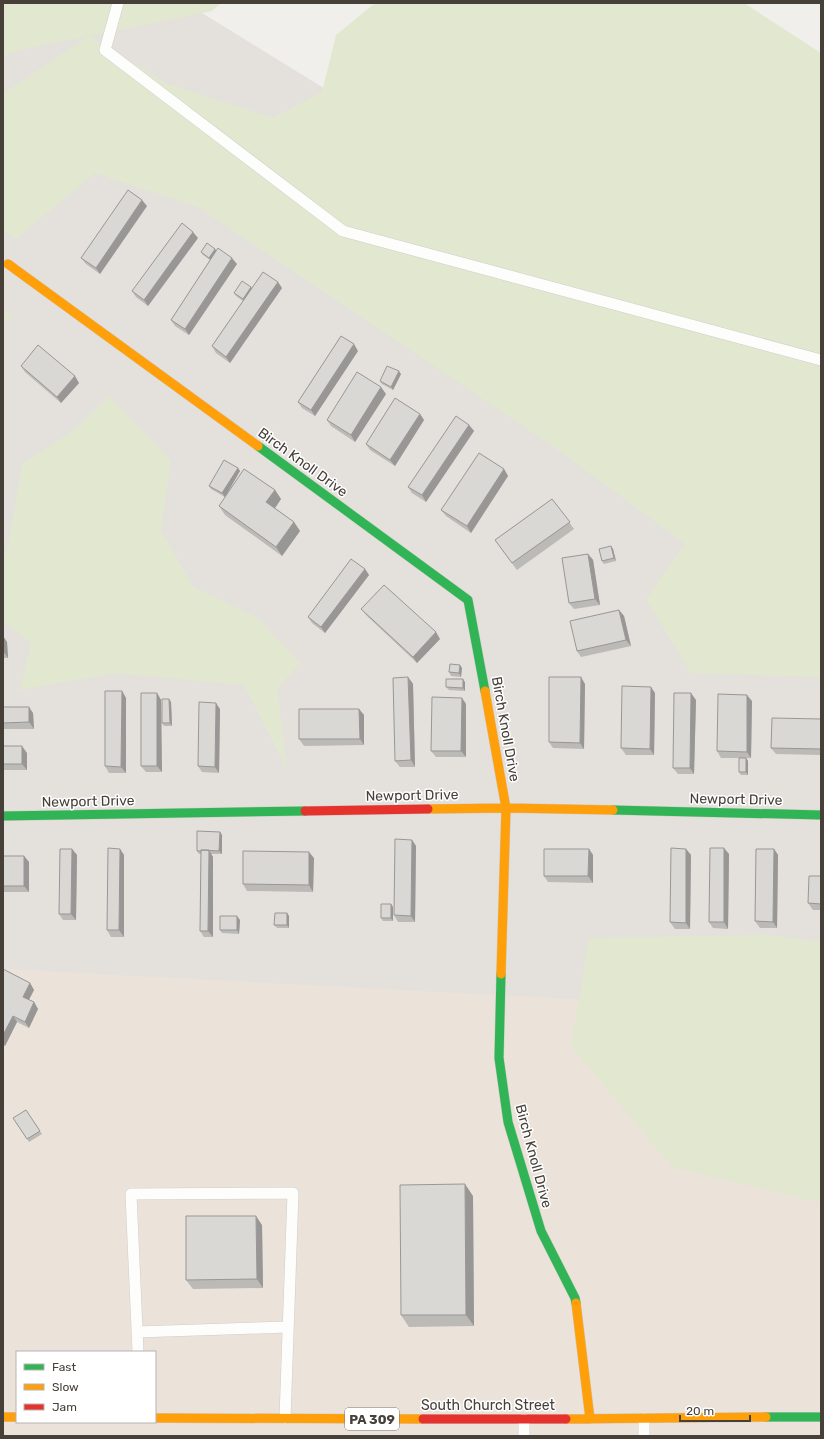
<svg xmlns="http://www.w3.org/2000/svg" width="824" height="1439" font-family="Rubik,sans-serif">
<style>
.residential{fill:#e4e0db}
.commercial{fill:#ebe2da;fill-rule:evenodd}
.green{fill:#e1e8cf}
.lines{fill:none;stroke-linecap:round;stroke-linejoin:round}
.lane-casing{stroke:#cfcdca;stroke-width:12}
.fast-casing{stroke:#cfcbc4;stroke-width:10}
.slow-casing{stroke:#cfcbc4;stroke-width:10}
.jam-casing{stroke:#cfcbc4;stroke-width:10}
.lane{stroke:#fdfdfc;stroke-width:11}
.fast{stroke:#30b455;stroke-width:9}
.slow{stroke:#ff9f0a;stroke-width:9}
.jam{stroke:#e5322d;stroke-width:9}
.wall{fill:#bbbab7}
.shaded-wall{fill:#999795}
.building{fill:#dad8d5;stroke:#999795}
.labels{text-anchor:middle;stroke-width:3;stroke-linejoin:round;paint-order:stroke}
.shield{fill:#fff;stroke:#7e7974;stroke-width:1}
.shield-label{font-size:13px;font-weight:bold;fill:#464039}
.street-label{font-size:14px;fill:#464039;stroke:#fff}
</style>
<rect width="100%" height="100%" fill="#f1efec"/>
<path class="residential" d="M3 3H186L821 395V1020L3 976Z"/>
<path class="commercial" d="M3 969 821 1012V1436H3ZM17 1352H155V1422H17Z"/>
<path class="green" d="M3 3H221L212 11 90 36 168 84 273 118 322 92 336 35 375 3H744L821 53V677L691 673 646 599 685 544 554 447 198 207 95 173 16 239 3 230V94L89 36 28 48 3 56Z
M3 309 12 315 3 323Z
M109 396 171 460 161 530 193 587 258 618 300 663 277 689 287 769 244 685 115 673 20 690 31 643 3 622V562L9 541 22 464 72 432Z
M767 935 821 942V1203L672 1167 571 1046 589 938Z"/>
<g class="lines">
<defs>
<path id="lane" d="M118 3 105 50 343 231 821 360
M137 1332 288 1327
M138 1352 131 1194 293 1193 285 1418
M524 1419V1436
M644 1419V1436"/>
<path id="fast" d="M258 446 468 600 485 691
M613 810 821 815
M3 816 305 811
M501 974 499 1058 508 1122 541 1231 575 1298 576 1303
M766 1417H821"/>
<path id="slow" d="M8 264 258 446
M485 691 506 808 501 974
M428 809 506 808 613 810
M576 1303 590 1419
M3 1417H17
M155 1418 423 1419
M566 1419 766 1417"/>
<path id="jam" d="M305 811 428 809
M423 1419H566"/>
</defs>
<use href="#lane" class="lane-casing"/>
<use href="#fast" class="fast-casing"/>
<use href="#slow" class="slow-casing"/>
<use href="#jam" class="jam-casing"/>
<use href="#lane" class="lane"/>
<use href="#fast" class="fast"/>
<use href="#slow" class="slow"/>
<use href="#jam" class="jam"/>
</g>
<path class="wall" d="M147 206 100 274 86 264 81 258Z
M198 238 148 306 136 297 132 291Z
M215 249 217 251 237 264 189 335 175 326 171 320 210 260 203 255 201 252Z
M252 288H282L230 363 216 353 212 346 243 301 236 296 234 293Z
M358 351 315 416 302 408 298 402Z
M21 366 79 383 61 403 25 372Z
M401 374 393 390 382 384 380 381Z
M386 394 355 442 331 426 327 420Z
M420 414 424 420 395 466 370 450 366 444Z
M469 425 474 431 426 502 412 493 408 487Z
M238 468 240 471 225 497 211 489 209 486Z
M504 469 508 476 471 533 446 516 441 510Z
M275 490 281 499 275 508 294 522 300 531 282 556 225 515 219 506Z
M552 499 574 529 517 570 495 540Z
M611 546 613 549 616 561 604 564 602 561Z
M588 554 593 560 600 605 574 609 569 603Z
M365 569 369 575 325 633 312 623 308 617Z
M361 609 440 639 417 663 366 615Z
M619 610 624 616 631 646 581 657 577 651Z
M3 636 7 642 8 658H3Z
M462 668 461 677 451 676 449 672Z
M408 677 413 684 415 767H400L395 761Z
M465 682V691L449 690 446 687Z
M585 684 584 749 553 748 549 742Z
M122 691 126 698V773H109L105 766Z
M157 693 161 700 162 772H146L141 766Z
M655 693 654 755H626L621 748Z
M462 698 466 704V757H436L431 751Z
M169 699 171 702 172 726H164L162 723Z
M696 700 694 774H678L673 768Z
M752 701 751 758H742H746L748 761V775H741L739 772V758H721L717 751Z
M3 707 33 713 34 729H3Z
M220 709 219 773 202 772 198 766Z
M359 709 364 715V745L304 746 299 739Z
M821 719V755L776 754 771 748Z
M3 746 27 753V770H3Z
M220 832 222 835V854H211L213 857V937H204L200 931 201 854H199L197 851Z
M412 840 416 846 415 922H398L394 915Z
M72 849 77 855 76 920H63L59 914Z
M120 849 124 855V937H111L107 930Z
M589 849 593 855V883L548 882 544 876Z
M686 849 691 855 690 929H675L670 922Z
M774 849 778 855 777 928H760L755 921Z
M729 854 728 929 713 928 709 922Z
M3 856H24L29 862V892H3Z
M314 858 313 892 247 891 243 884Z
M821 876V910H813L808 903Z
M391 904 393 907V921H383L381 918Z
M287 913 289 916V928H277L274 925Z
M240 920 239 934 222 933 220 930Z
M3 969 30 983 34 990 29 1000 34 1002 38 1009 29 1028 17 1022 5 1046 3 1045Z
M26 1110 42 1134 29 1142 13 1118Z
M473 1196 474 1326 409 1327 401 1315Z
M262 1225 263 1288 193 1289 186 1280Z"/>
<path class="shaded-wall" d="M142 200 147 206 100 274 96 268Z
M193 232 198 238 148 306 144 300Z
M215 249 217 252 211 261 209 258Z
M232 258 237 264 189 335 185 329Z
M278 282 282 288 230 363 226 357Z
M251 287 254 290 245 302 243 299Z
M354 344 358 351 315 416 311 410Z
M399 371 401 374 393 390 391 387Z
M75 376 79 383 61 403 57 397Z
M381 387 386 394 355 442 351 435Z
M420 414 424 420 395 466 390 460Z
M469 425 474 431 426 502 422 495Z
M238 468 240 471 225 497 222 493Z
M504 469 508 476 471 533 467 526Z
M275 490 281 499 273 511 266 502Z
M294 522 300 531 282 556 276 547Z
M611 546 613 549 616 561 614 558Z
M588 554 593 560 600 605 595 599Z
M365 569 369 575 325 633 321 627Z
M619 610 624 616 631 646 626 640Z
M436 632 440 639 417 663 413 657Z
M3 636 7 642 8 658 3 651Z
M460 665 462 668 461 677 459 673Z
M408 677 413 684 415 767 411 760Z
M581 677 585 684 584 749 580 743Z
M463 679 465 682V691L463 688Z
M651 687 655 693 654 755 650 749Z
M122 691 126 698V773L121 767Z
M157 693 161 700 162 772 157 766Z
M691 693 696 700 694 774 690 768Z
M747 695 752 701 751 758 747 752Z
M462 698 466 704V757L461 751Z
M169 699 171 702 172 726 170 723Z
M216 703 220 709 219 773 215 767Z
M29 707 33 713 34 729 29 722Z
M359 709 364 715V745L360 739Z
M22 746 27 753V770L22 764Z
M746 758 748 761V775L746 772Z
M220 832 222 835V854L219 851Z
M412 840 416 846 415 922 411 916Z
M724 848 729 854 728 929 724 922Z
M72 849 77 855 76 920 71 914Z
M120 849 124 855V937L119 930Z
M589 849 593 855V883L588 876Z
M686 849 691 855 690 929 686 923Z
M774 849 778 855 777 928 773 922Z
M209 850 213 857V937L208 931Z
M309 852 314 858 313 892 309 885Z
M24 856 29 862V892L24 886Z
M391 904 393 907V921L391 918Z
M287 913 289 916V928L287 925Z
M237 916 240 920 239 934 237 930Z
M30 983 34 990 27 1003 23 997Z
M34 1002 38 1009 29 1028 25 1022Z
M13 1016 17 1022 5 1046 3 1043V1035Z
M465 1184 473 1196 474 1326 466 1315Z
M256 1216 262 1225 263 1288 257 1279Z"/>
<path class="building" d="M128 190 142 200 96 268 81 258Z
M182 223 193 232 144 300 132 291Z
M207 243 215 249 209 258 201 252Z
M218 248 232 258 185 329 171 320Z
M263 272 278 282 226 357 212 346Z
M242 281 251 287 243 299 234 293Z
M341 336 354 344 311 410 298 402Z
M38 345 75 376 57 397 21 366Z
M387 366 399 371 391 387 380 381Z
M357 372 381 387 351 435 327 420Z
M395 398 420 414 390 460 366 444Z
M456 416 469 425 422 495 408 487Z
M479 453 504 469 467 526 441 510Z
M224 460 238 468 222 493 209 486Z
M244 469 275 490 266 502 294 522 276 547 219 506Z
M552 499 570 522 512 563 495 540Z
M611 546 614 558 602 561 599 549Z
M588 554 595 599 569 603 562 558Z
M351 559 365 569 321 627 308 617Z
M384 585 436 632 413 657 361 609Z
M619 610 626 640 577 651 570 621Z
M450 664 460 665 459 673 449 672Z
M408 677 411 760 395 761 393 678Z
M549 677H581L580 743 549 742Z
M446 679H463V688L446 687Z
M622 686 651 687 650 749 621 748Z
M105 691H122L121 767 105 766Z
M141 693H157V766H141Z
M674 693H691L690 768H673Z
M718 694 747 695V752L717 751Z
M432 697 462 698 461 751H431Z
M162 699H169L170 723H162Z
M199 702 216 703 215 767 198 766Z
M3 707H29V722L3 723Z
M299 709H359L360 739H299Z
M772 718 821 719V749L771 748Z
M3 746H22V764H3Z
M739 758H746V772H739Z
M197 831 220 832 219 851 201 850V851H197Z
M395 839 412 840 411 916 394 915Z
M108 848 120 849 119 930H107Z
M671 848 686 849V923L670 922Z
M710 848H724V922H709Z
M60 849H72L71 914H59Z
M544 849H589L588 876H544Z
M756 849H774L773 922 755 921Z
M201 850H209L208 931H200Z
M243 851 309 852V885L243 884Z
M3 856H24V886H3Z
M809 876H821V904L808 903Z
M381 904H391V918H381Z
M275 913H287V925H274Z
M220 916H237V930H220Z
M3 969 30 983 23 997 34 1002 25 1022 13 1016 3 1035Z
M26 1110 40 1131 27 1139 13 1118Z
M465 1184 466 1315H401L400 1185Z
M186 1216H256L257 1279 186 1280Z"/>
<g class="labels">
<rect class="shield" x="345" y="1408" width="54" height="22" rx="3"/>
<g class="shield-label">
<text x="372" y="1424">PA 309</text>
</g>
<g class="street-label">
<text transform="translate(303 462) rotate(36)" y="5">Birch Knoll Drive</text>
<text transform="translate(506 729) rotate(80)" y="5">Birch Knoll Drive</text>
<text transform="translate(412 795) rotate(-1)" y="5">Newport Drive</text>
<text transform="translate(736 799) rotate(1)" y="5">Newport Drive</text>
<text transform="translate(88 801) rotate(-1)" y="5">Newport Drive</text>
<text transform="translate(534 1156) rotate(75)" y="5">Birch Knoll Drive</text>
<text x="488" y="1410">South Church Street</text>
</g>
</g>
<rect width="824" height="1439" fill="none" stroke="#464039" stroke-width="8"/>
<rect x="16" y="1351" width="140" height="72" fill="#ffffff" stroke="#b5b3b0"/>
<rect x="24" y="1364" width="20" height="6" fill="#30b455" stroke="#b5b3b0"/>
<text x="52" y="1371" font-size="12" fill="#464039">Fast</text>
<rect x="24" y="1384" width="20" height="6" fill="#ff9f0a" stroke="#b5b3b0"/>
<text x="52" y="1391" font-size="12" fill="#464039">Slow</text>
<rect x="24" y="1404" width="20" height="6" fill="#e5322d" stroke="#b5b3b0"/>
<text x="52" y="1411" font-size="12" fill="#464039">Jam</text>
<path d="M680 1415v6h70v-6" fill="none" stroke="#464039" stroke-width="2"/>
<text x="686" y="1415" font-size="12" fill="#464039" stroke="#ffffff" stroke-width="3" paint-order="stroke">20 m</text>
</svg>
